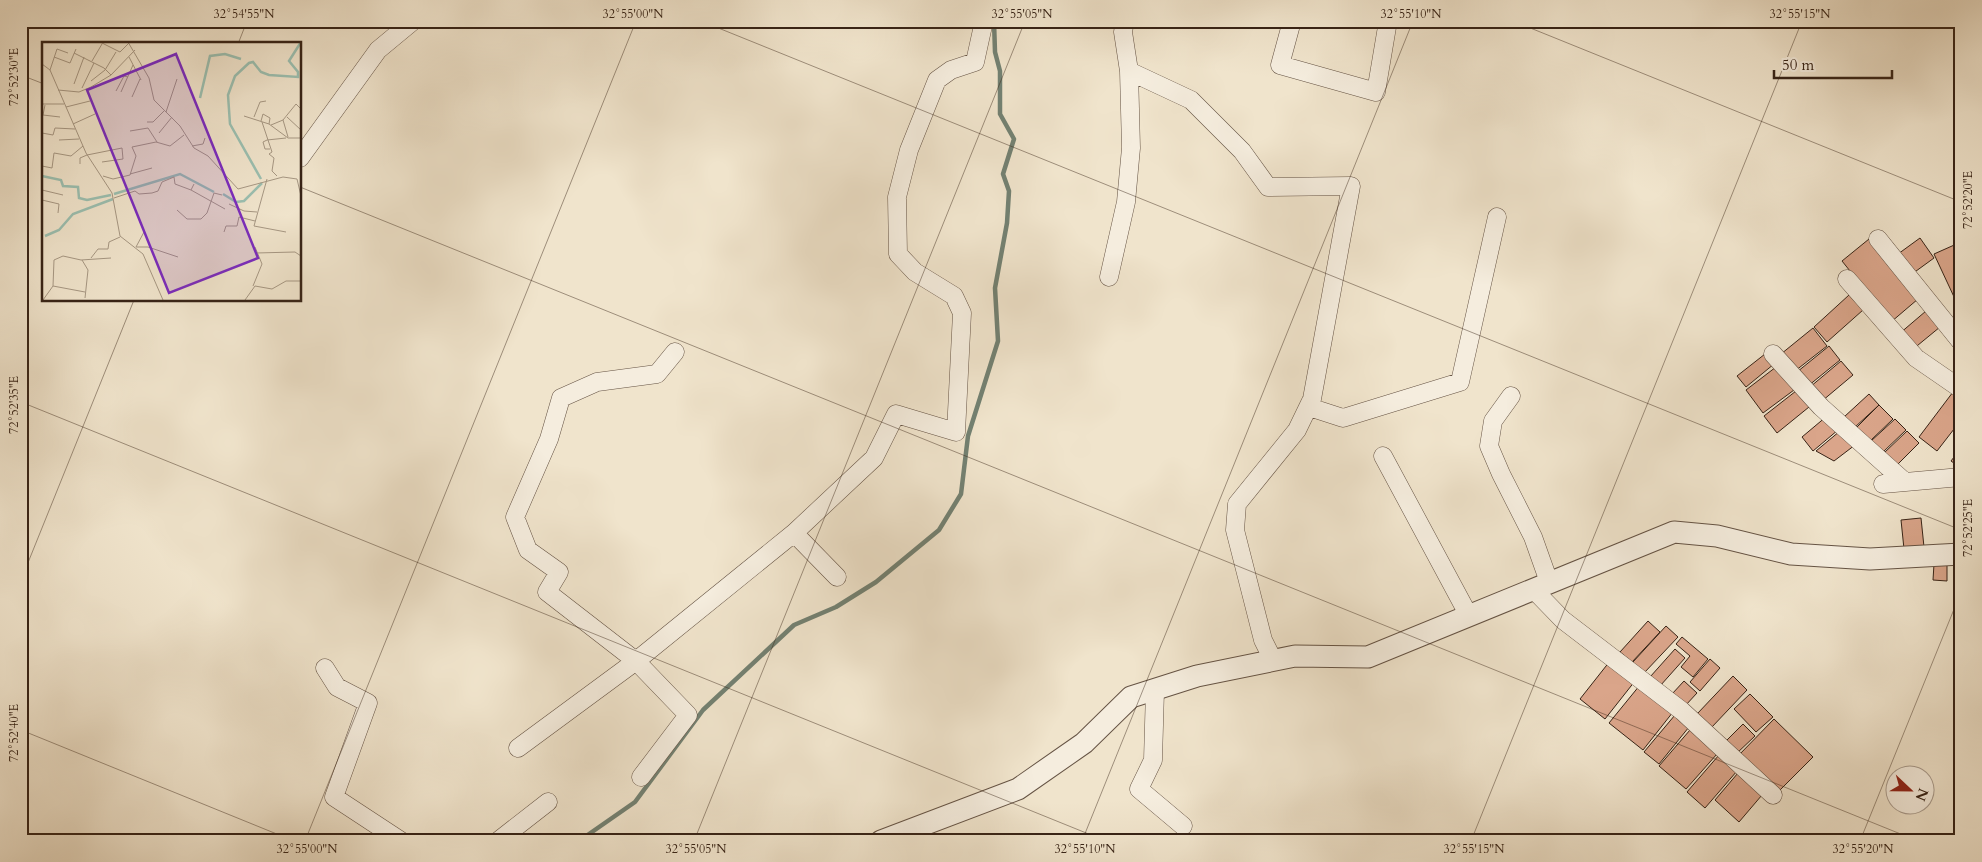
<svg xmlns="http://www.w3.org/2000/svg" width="1982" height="862" font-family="Cardo,serif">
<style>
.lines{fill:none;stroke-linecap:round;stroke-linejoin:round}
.stream{stroke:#738172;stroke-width:4.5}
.building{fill:#daa58a;stroke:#372316}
.minor-casing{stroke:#655344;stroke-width:19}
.tertiary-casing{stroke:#655344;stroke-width:23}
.minor{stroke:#f5edde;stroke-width:18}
.tertiary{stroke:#f5edde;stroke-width:21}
.ticks{fill:none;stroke:#372316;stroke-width:1;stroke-opacity:0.45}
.inset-river{fill:none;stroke:#9bbfb0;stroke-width:2.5}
.inset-road{fill:none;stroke:#a69783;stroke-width:1}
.view{fill:#7b2cbf;fill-opacity:0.15;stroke:#7b2cbf;stroke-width:2.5}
.inset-edge{fill:none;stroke:#372316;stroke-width:2.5}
.neatline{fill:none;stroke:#372316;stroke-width:2}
.ticks-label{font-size:12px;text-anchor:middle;fill:#372316}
</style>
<rect width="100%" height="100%" fill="#f0e4cc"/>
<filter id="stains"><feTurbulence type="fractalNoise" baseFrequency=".004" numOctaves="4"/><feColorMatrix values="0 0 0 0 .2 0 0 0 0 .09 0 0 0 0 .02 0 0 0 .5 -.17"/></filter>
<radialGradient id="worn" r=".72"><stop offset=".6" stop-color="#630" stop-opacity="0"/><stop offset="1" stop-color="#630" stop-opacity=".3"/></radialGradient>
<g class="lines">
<path class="stream" d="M579 841 635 802 703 710 794 625 836 607 876 582 939 530 961 494 968 436 998 341 995 288 1007 223 1009 191 1003 174 1014 139 1000 114V71L995 52 994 21"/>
</g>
<path class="building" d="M1920 238 1934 258 1912 274 1898 254Z
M1869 239 1918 299 1891 322 1842 261Z
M1961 242V296L1955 299 1934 254Z
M1849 295 1863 310 1827 342 1814 327Z
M1926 311 1940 327 1912 350 1899 334Z
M1813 328 1827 346 1795 371 1781 354Z
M1829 346 1840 360 1808 386 1797 372Z
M1765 354 1774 364 1746 387 1737 376Z
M1841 361 1853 375 1822 401 1810 387Z
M1776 367 1794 390 1763 413 1746 390Z
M1796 391 1809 407 1777 433 1764 416Z
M1953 392 1961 398V420L1937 451 1919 437Z
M1869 394 1879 405 1854 428 1844 417Z
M1879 405 1893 419 1869 442 1856 428Z
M1827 416 1838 430 1813 451 1802 437Z
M1895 419 1906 430 1882 453 1871 441Z
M1840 431 1855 445 1834 461 1816 451Z
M1907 431 1919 443 1896 466 1884 453Z
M1961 448V468L1951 461Z
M1921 518 1924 547 1904 549 1901 520Z
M1934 564H1947V581L1933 580Z
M1648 621 1660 632 1632 662 1620 652Z
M1666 626 1678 637 1644 673 1633 662Z
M1682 637 1708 659 1693 677 1681 667 1690 656 1676 644Z
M1675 649 1685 658 1660 686 1650 677Z
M1710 659 1720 668 1700 691 1690 682Z
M1610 661 1635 681 1605 719 1580 699Z
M1733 676 1747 690 1711 728 1697 714Z
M1684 681 1697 693 1685 706 1672 694Z
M1640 685 1673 712 1643 750 1609 723Z
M1750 694 1773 717 1756 732 1734 709Z
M1675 715 1689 727 1659 764 1644 752Z
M1774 719 1813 757 1776 794 1738 756Z
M1743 724 1755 736 1736 754 1725 742Z
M1690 730 1717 754 1686 789 1659 766Z
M1719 755 1737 771 1705 808 1687 792Z
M1738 773 1762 795 1739 822 1715 800Z"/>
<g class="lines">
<defs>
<path id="minor" d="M1125 21 1123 32 1129 71 1191 100 1242 151 1268 187 1351 186 1312 399 1297 430 1237 504 1235 530 1263 640 1273 660
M1292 21 1280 65 1376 92 1388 21
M300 158 378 50 413 21
M1878 239 1961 342
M1109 277 1126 202 1131 148 1129 71
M1847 279 1916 358 1961 389
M1773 354 1821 407 1905 482
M1511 396 1493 421 1489 446 1501 474 1533 537 1549 582
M1309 407 1343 418 1460 382 1497 217
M1383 456 1469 616
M1883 484 1961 477
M837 577 794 533 874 458 896 414 956 432 962 313 954 296 915 272 898 254 897 197 909 150 937 80 951 70 975 62 984 21
M1533 589 1563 620 1682 711 1773 795
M325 668 337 687 368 703 334 797 401 841
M1155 690 1153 760 1139 789 1183 826
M518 748 636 661 794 533
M641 777 688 715 636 661 547 592 559 572 528 550 515 517 549 439 561 398 597 382 657 374 675 352
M498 841 548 802"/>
<path id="tertiary" d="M881 841 1018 789 1084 743 1131 697 1197 676 1295 656 1368 657 1674 532 1717 536 1791 554 1870 559 1961 554"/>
</defs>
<use href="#minor" class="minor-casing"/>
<use href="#tertiary" class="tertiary-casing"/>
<use href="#minor" class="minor"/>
<use href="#tertiary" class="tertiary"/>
</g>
<path class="ticks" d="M701 21 1961 530M1513 21 1961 202M238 44 247 21M21 75 44 84M300 187 1918 841M21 402 1106 841M21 580 134 300M21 730 294 841M305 841 636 21M694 841 1025 21M1082 841 1413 21M1471 841 1802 21M1860 841 1961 592"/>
<g transform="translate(42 42)">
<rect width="259" height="259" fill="#f0e4cc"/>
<path class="inset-river" d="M158 56 168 14 183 12 199 17M0 134 19 138 21 144 36 145 37 156 45 158 69 153M219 137 188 82 186 53 193 34 207 21 211 20 219 30 227 33 256 35V30L247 19 259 0M72 152 138 132 172 150M181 152 194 160 202 159 220 141M3 194 17 188 31 172 71 157"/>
<path class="inset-road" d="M58 0 78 10 87 1M86 0 107 36 112 58 138 84 152 106 166 114 196 147 241 135 255 137 259 154M32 11 62 26 69 33M12 15 28 21 34 7M87 15 99 38M50 19 60 2M0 22 8 28 44 111 70 151 78 194 101 212 121 258M8 28 15 7 26 11M49 39 63 28 74 10M32 42 42 15M40 46 52 21M16 48 37 50 49 45 69 33 93 8M74 49 82 34 86 35M79 50 91 23M90 55 98 37M0 62H22M3 63 1 73 18 75M24 65 48 59M124 70 135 37M202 74 227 82 246 96H259M212 75 218 60 224 59M245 75 259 88M241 78 254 62 258 66M219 79 221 72 228 76 227 82M105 80H111L123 68M220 80 230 110 227 112 232 116 230 129 235 134M31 82 53 72M229 83 241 78 246 95M88 89 106 86 115 100M0 91 11 93 13 86 33 87M117 91 130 75M17 98 37 97M150 104 161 102 163 96M228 107H223L221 100 225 98 244 96M38 122V116L45 113 80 106 81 117 60 120M0 124 10 126 12 111 29 114 41 104M88 132 110 126M61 134 71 137 88 133 94 114 90 105 114 100 128 104 142 93M225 137 212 184 244 190M0 148 21 153M149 148 183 167M72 156 93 149 97 152 110 151 116 149 120 140 132 135 133 142 149 148 152 142M0 158 17 162 16 171M187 162 202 169 215 170M135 168 145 177H159L165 171 172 151 180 153M182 190 184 184H195L197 175 213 179M94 205H106L136 215M94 205 102 190M214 211 253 210 259 214M49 216 56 207H66L67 200 78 195M40 218 46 228 43 256M11 244 43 250M211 244 220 222 213 205M1 258 11 244 12 218 21 214 39 218 69 216M203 258 213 244 230 247 244 239H259"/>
<path class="view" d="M134 12 216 216 127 251 45 48Z"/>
<rect width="259" height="259" class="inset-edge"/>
</g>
<rect width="1982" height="862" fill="none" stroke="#f0e4cc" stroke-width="55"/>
<g transform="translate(1910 790) rotate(112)"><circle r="24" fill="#f5edde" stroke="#a99c8e"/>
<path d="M0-4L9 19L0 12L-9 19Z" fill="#8f2418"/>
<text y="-8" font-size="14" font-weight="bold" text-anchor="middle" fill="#372316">N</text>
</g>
<path d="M1774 70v8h118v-8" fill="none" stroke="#372316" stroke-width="2.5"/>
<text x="1782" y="70" font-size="15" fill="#372316" stroke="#f5edde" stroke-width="4" paint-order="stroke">50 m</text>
<rect x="28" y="28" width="1926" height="806" class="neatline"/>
<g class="ticks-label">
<text x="244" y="18">32°54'55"N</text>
<text x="633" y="18">32°55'00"N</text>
<text x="1022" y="18">32°55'05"N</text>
<text x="1411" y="18">32°55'10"N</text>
<text x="1800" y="18">32°55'15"N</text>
<text transform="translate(14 77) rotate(-90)" y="4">72°52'30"E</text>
<text transform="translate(1968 200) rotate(-90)" y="4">72°52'20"E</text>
<text transform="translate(14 405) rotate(-90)" y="4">72°52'35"E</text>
<text transform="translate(1968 528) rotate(-90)" y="4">72°52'25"E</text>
<text transform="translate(14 733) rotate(-90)" y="4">72°52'40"E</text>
<text x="307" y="853">32°55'00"N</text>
<text x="696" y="853">32°55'05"N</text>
<text x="1085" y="853">32°55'10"N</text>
<text x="1474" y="853">32°55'15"N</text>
<text x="1863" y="853">32°55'20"N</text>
</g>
<rect width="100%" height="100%" filter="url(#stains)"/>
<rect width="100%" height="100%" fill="url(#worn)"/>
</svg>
